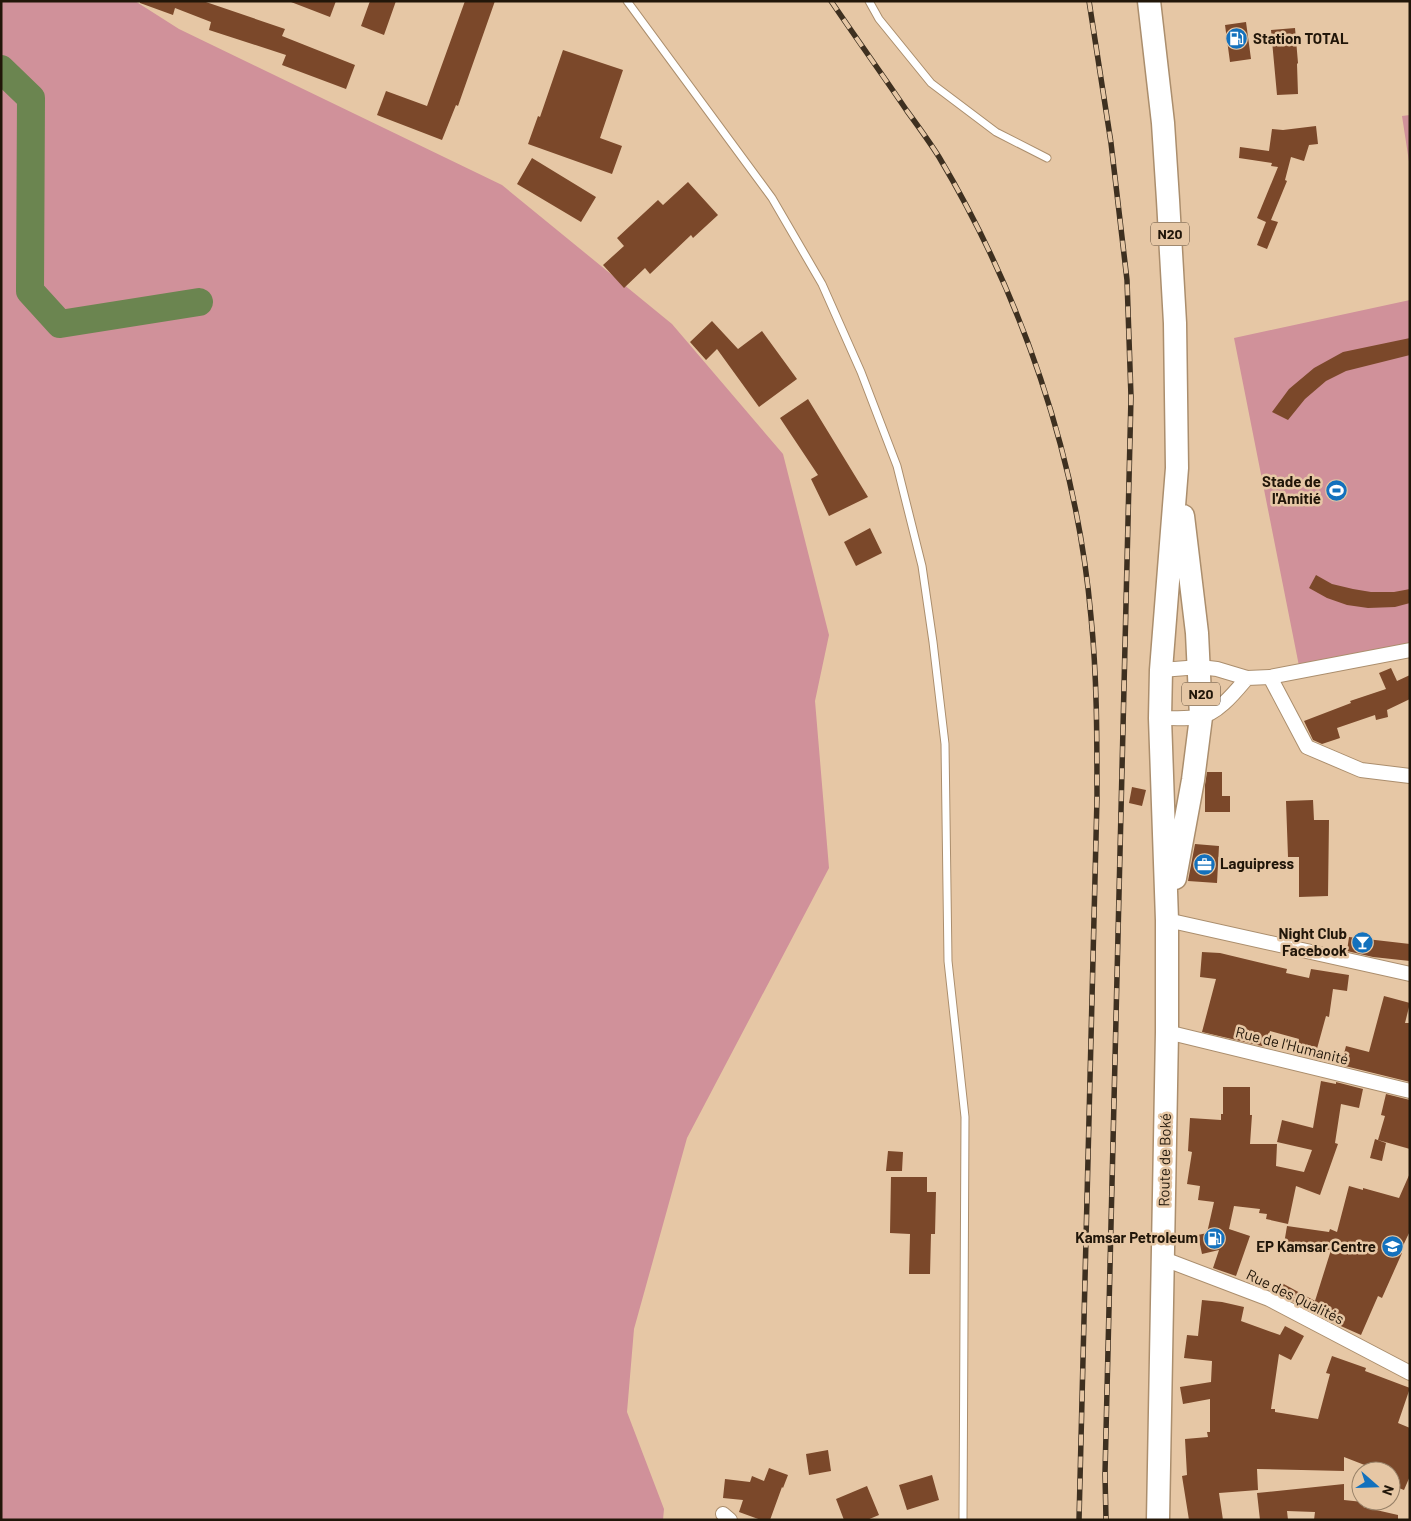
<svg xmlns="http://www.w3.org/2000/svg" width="1411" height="1521" font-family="Barlow,sans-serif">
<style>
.green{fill:#d0919a}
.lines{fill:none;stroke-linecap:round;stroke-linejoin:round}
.river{stroke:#6b8550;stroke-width:28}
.building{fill:#7b482a}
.service-casing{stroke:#ab8e6d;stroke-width:9}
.minor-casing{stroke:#ab8e6d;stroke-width:16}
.primary-casing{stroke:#ab8e6d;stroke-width:25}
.service{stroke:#fff;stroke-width:7}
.minor{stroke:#fff;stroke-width:14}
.primary{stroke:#fff;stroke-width:22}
.rail-casing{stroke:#3e3020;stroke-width:5.5}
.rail{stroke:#e6c7a5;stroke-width:4;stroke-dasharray:11;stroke-linecap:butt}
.labels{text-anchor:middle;stroke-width:5;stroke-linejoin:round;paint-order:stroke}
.shield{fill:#e6c7a5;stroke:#5c4b38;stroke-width:1}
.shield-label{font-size:14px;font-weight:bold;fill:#211609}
.poi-label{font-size:15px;font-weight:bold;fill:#211609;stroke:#e6c7a5;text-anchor:end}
.street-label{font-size:15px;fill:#211609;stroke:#e6c7a5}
</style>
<rect width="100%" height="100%" fill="#e6c7a5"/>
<path class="green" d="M1 1H135L179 29 502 185 672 324 783 454 829 635 815 701 829 868 687 1138 634 1329 627 1412 664 1509 663 1520H1Z
M1410 115V168L1402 116Z
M1410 300V644L1299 666 1234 338Z"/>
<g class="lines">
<path class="river" d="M1 69 31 98 30 291 60 324 199 302"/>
</g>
<path class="building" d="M140 1H203L285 29 282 36 355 65 346 89 282 65 286 55 209 30 211 22 175 8 173 15 140 3Z
M292 1H336L330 17 291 2Z
M370 1H396L384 35 361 26Z
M465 1H495L458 106 456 105 442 140 377 115 386 91 427 106Z
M1246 22 1251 59 1230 62 1225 25Z
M1295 28 1298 63 1297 64 1298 94 1277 95 1271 30Z
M563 50 623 70 600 138 622 146 612 174 528 144 538 116 540 117Z
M1316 126 1318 144 1309 145 1304 161 1291 157 1285 180 1287 181 1271 220 1278 222 1267 249 1257 245 1266 222 1257 218 1278 167 1271 166 1272 163 1239 158 1240 147 1269 151 1272 129 1283 130Z
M532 158 596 197 581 222 517 184Z
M688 182 718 215 693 238 691 235 650 274 645 268 624 288 603 265 624 246 617 238 658 200 663 205Z
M712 321 738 349 762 331 797 379 759 407 717 349 706 360 690 342Z
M1410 338V355L1346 371 1326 381 1305 399 1288 420 1272 412 1289 389 1314 368 1343 352Z
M808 399 868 497 829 516 811 479 818 475 780 418Z
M870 528 882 553 856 566 844 542Z
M1316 575 1332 584 1353 589 1371 592H1394L1410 589V603L1395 607 1368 608 1347 605 1327 598 1309 588Z
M1391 668 1397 681 1410 675V699L1387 710 1388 717 1376 720 1375 715 1337 728 1340 738 1322 744 1313 740 1304 721 1351 703 1350 701 1386 689 1379 673Z
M1207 772H1222V796H1230V812H1205V785Z
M1132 787 1146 790 1142 806 1129 803Z
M1313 800 1314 820H1329L1328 896 1299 897V857H1288L1286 801Z
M1195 844 1219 846 1217 883 1188 881Z
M1349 937 1410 944V961L1373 957 1347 951Z
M1202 952 1220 953 1287 969 1286 973 1309 978 1311 969 1349 975 1347 991 1333 989 1329 1017 1326 1016 1315 1056 1295 1051 1299 1039 1270 1031 1266 1047 1202 1032 1216 979 1200 977Z
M1384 996 1410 1003 1405 1023H1410V1082L1341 1065 1346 1046 1369 1052Z
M1321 1081 1336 1084V1082L1363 1089 1359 1108 1341 1104 1335 1143 1338 1144 1320 1195 1296 1186 1288 1224 1266 1219 1267 1214 1259 1213 1260 1209 1234 1206 1229 1229 1250 1236 1236 1276 1213 1268 1219 1250 1202 1254 1198 1235 1207 1233 1214 1202 1198 1200 1200 1186 1187 1184 1192 1152 1188 1151 1190 1118 1221 1120V1114H1223V1087H1250V1115H1252L1250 1144H1277L1276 1166 1304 1172 1312 1150 1277 1142 1282 1120 1313 1128Z
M1386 1094 1410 1100V1149L1378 1140 1385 1116 1381 1115Z
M1375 1139 1386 1143 1382 1161 1370 1158Z
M888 1151 903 1152 902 1171H886Z
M1410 1173V1231L1400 1252 1402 1253 1382 1298 1378 1296 1361 1335 1334 1323 1275 1292 1280 1282 1315 1301 1331 1250 1284 1244 1287 1226 1329 1232 1330 1229 1337 1232 1349 1186 1363 1190V1188L1399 1198Z
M891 1177H927V1192H936L935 1234H931L930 1274H909L910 1234 890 1233Z
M1202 1300 1222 1302 1244 1307 1241 1321 1280 1335 1285 1326 1304 1336 1291 1360 1279 1354 1271 1409H1275V1412L1318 1419 1330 1374 1326 1373 1332 1356 1366 1368 1365 1371 1410 1388 1398 1423 1410 1428V1476L1404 1490 1391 1485V1471H1380L1344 1457V1471L1257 1469 1258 1490 1219 1493 1223 1520H1189L1182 1476 1187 1475 1185 1439 1208 1437 1207 1432H1210V1399L1183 1404 1180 1387 1211 1382 1212 1361 1184 1358 1187 1335 1198 1336Z
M828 1450 831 1471 809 1475 806 1454Z
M769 1468 788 1475 783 1488 782 1487 770 1520H761L739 1512 743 1500 723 1498 725 1479 750 1482 752 1476 764 1481Z
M932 1475 939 1500 907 1510 899 1485Z
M1344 1484V1500L1363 1502V1507L1398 1515V1520H1314L1315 1512 1287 1511 1288 1520H1260L1257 1493Z
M867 1486 879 1515 867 1520H844L836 1499Z"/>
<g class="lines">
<defs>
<path id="service" d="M627 1 772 198 822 284 861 372 897 466 922 566 933 642 945 744 948 961 965 1117 963 1520
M869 1 879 19 931 83 996 132 1047 158"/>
<path id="minor" d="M1161 670 1200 667 1217 669 1247 678 1270 677 1410 650
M1270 677 1307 747 1361 770 1410 776
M1160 718C1173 718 1187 719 1199 717 1217 715 1236 691 1247 678
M1167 920 1410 974
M1167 1032 1410 1091
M1164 1259 1269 1299 1410 1373
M723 1514 730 1520"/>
<path id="primary" d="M1149 1 1163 123 1168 200 1175 323 1177 468 1161 670 1160 718 1167 920V1032L1158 1520
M1175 878 1193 780 1201 717 1197 633 1183 516"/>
</defs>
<use href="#service" class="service-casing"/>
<use href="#minor" class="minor-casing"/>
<use href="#primary" class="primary-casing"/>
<use href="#service" class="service"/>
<use href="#minor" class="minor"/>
<use href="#primary" class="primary"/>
<defs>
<path id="rail" d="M831 1C856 38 882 74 907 111 918 126 929 141 939 157 1021 295 1077 456 1091 617 1097 677 1097 737 1097 798L1079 1520
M1089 1 1111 143 1127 280 1131 397 1105 1474 1106 1520"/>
</defs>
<use href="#rail" class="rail-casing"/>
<use href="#rail" class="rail"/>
</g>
<defs>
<symbol id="fuel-disc" viewBox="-11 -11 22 22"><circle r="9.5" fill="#1371bd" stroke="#e6c7a5"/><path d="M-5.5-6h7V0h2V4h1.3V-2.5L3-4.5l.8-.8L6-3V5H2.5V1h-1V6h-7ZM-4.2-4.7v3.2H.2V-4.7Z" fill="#fff"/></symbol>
<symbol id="stadium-disc" viewBox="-11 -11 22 22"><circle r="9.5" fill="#1371bd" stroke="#e6c7a5"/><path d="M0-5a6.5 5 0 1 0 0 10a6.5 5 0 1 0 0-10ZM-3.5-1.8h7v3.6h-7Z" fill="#fff"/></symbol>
<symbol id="office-disc" viewBox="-11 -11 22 22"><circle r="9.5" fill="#1371bd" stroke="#e6c7a5"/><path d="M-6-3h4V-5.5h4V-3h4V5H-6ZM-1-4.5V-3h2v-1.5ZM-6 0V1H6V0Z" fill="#fff"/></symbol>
<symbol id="bar-disc" viewBox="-11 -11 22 22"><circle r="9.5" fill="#1371bd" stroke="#e6c7a5"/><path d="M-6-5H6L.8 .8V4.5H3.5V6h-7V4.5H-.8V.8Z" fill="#fff"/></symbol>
<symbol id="school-disc" viewBox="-11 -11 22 22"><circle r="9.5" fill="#1371bd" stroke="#e6c7a5"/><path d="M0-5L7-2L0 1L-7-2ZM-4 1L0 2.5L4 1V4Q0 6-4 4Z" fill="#fff"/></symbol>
</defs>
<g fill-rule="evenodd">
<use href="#fuel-disc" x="1224" y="26" width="25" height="25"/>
<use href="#stadium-disc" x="1324" y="478" width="25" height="25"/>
<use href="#office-disc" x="1192" y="852" width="25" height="25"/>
<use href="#bar-disc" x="1350" y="930" width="25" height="25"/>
<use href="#fuel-disc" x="1202" y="1226" width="25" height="25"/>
<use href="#school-disc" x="1380" y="1234" width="25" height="25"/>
</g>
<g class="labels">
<g class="shield">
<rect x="1151" y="222.5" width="38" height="23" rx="4"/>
<rect x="1182" y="682.5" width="38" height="23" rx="4"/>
</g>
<g class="shield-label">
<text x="1170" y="239">N20</text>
<text x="1201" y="699">N20</text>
</g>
<g class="poi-label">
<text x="1253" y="44" text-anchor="start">Station TOTAL</text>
<text x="1321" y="487">Stade de<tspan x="1321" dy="17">l'Amitié</tspan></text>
<text x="1220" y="869" text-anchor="start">Laguipress</text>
<text x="1347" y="939">Night Club<tspan x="1347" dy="17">Facebook</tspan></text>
<text x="1198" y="1243">Kamsar Petroleum</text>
<text x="1376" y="1252">EP Kamsar Centre</text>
</g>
<g class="street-label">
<text transform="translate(1292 1046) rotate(14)" y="5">Rue de l'Humanité</text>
<text transform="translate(1165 1160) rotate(-89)" y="5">Route de Boké</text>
<text transform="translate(1295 1297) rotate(26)" y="5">Rue des Qualités</text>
</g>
</g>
<rect width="1411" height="1521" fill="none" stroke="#211609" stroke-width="5"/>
<g transform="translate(1376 1486) rotate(110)"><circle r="24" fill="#e6c7a5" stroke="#978067"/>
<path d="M0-4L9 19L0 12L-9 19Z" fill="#1371bd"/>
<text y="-8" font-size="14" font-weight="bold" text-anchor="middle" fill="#211609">N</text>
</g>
</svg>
